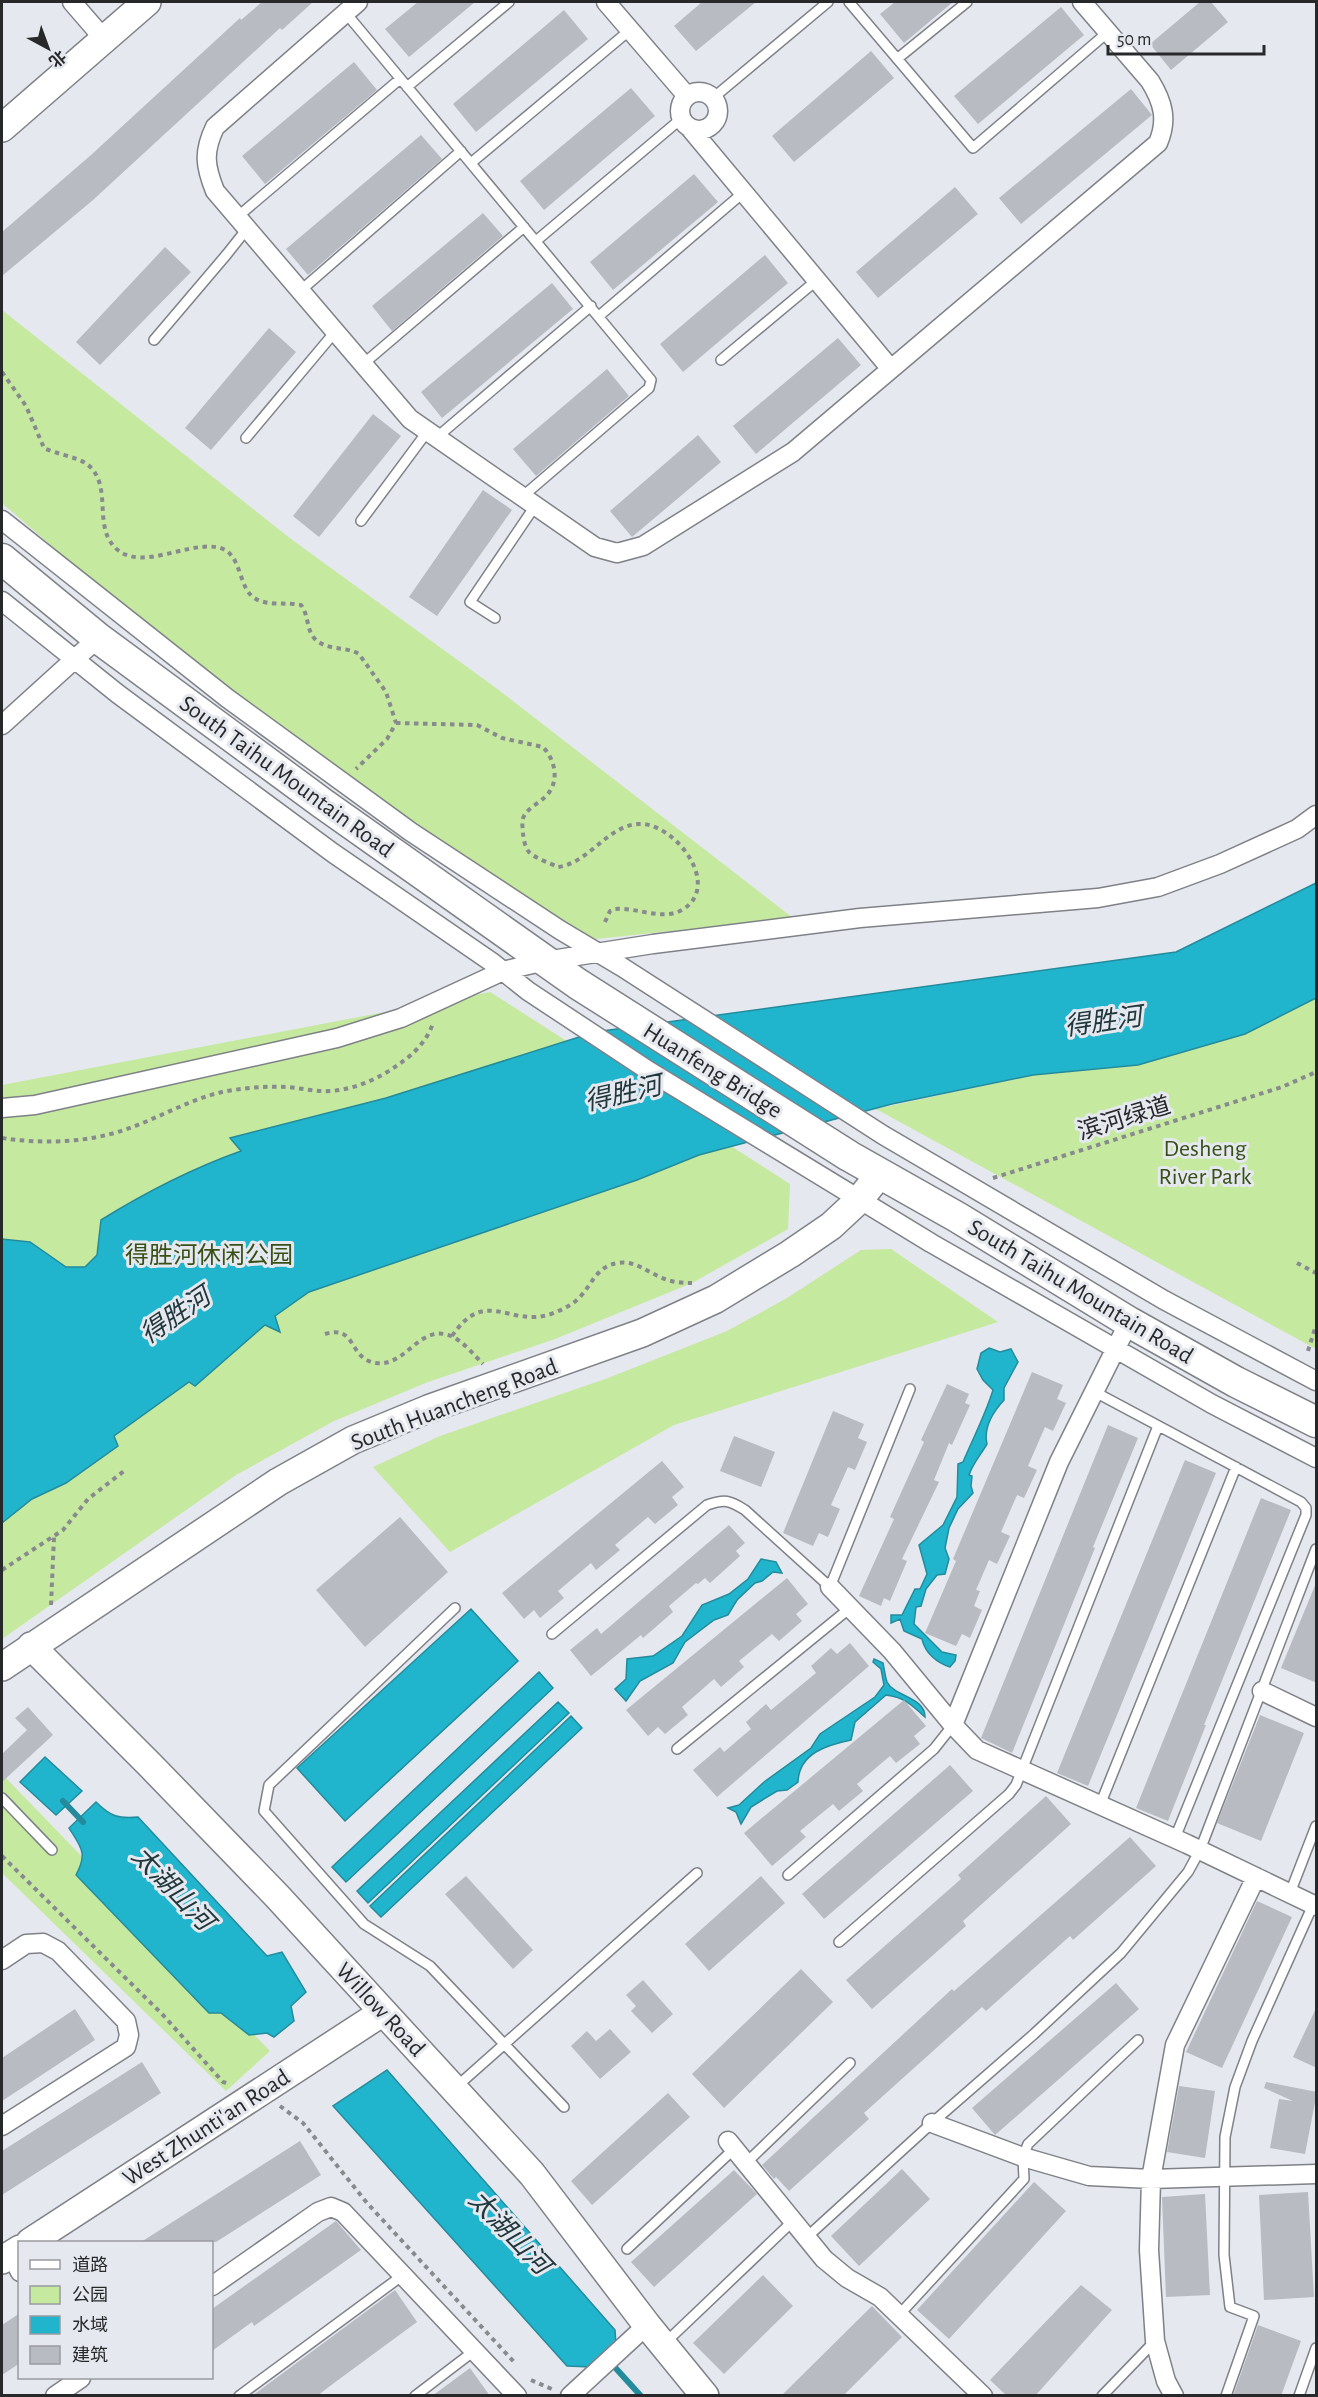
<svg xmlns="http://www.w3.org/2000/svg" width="1318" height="2397" font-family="'Alegreya Sans','Noto Sans SC',sans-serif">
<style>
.green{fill:#c5e99e}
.water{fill:#21b5cd;stroke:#238b9c;stroke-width:1.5}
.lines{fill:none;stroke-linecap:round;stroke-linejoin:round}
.stream{stroke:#238b9c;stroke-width:6}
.building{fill:#b8bbc1}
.lane-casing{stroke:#7e8187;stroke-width:12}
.street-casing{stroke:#7e8187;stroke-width:21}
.secondary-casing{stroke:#7e8187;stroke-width:30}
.primary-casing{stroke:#7e8187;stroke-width:33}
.path{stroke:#888a8e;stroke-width:4;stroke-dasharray:4.5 4.5;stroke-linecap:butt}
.lane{stroke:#fff;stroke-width:9}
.street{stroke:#fff;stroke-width:18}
.secondary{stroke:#fff;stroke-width:27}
.primary{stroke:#fff;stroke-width:30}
.labels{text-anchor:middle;stroke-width:6;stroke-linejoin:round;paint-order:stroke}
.street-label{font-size:24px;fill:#27282a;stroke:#e5e8ee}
.park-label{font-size:24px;fill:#385016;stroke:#e5e8ee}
.water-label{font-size:26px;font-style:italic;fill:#20373c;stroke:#e5e8ee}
</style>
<rect width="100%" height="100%" fill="#e5e8ee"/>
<path class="green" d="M2 310 291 539 496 688 793 918 568 942 127 611 2 503Z
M490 992 790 1184 788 1229 692 1283 555 1339 428 1382 334 1421 236 1475 2 1639V1085Z
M1316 998V1349L876 1109 1033 1075 1138 1065 1245 1034Z
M891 1249 998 1322 674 1425 450 1552 373 1467 440 1436 608 1378 727 1331 787 1298 861 1250Z
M2 1774 270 2051 226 2091 2 1873Z"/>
<path class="water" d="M1316 883V998L1245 1034 1138 1065 1033 1075 892 1104 699 1155 637 1180 309 1292 275 1316 280 1332 265 1325 195 1386 189 1382 114 1436 118 1446 66 1483 32 1499 2 1523V1239L30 1242 66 1267H85L97 1255 101 1220C146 1192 191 1169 241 1151L230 1138 386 1098 595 1032 1176 952Z
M989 1348 1000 1352 1011 1349 1018 1362 1004 1388V1400C993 1412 983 1427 987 1444 980 1456 973 1463 969 1475L972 1476 971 1486 973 1493 958 1509 949 1528 945 1548 949 1559 945 1574 937 1575 926 1589 921 1606 916 1607 914 1624 942 1652 956 1655 955 1661 950 1667C937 1663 925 1653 922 1639L904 1631 900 1619 891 1623V1615H902L915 1589H920L927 1574 919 1545 943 1525 957 1497 958 1464 963 1462C973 1438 985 1416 993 1390L983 1380 977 1369 981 1353Z
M761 1559 776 1562 782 1573 773 1572 762 1581 755 1583 737 1600 728 1615 714 1620 685 1642 673 1663 640 1681 626 1701 615 1689 626 1679 627 1659 653 1656 682 1636 702 1605 729 1594 748 1579Z
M471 1609 518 1661 345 1821 297 1768Z
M874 1659 883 1663C884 1668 885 1676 887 1682 895 1697 925 1697 925 1717 912 1705 904 1697 886 1695L855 1722 851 1740C827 1745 799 1753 798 1782L787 1790 777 1791 751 1807 741 1824 736 1812 728 1808 739 1805 764 1782 811 1748 820 1734 875 1697 884 1685 881 1669 873 1662Z
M539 1672 553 1688 346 1882 332 1867Z
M558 1702 569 1713 368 1903 357 1891Z
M571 1716 582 1728 381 1917 370 1906Z
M45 1757 82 1791 56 1815 20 1782Z
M96 1802C110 1816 118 1819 138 1817L267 1956 282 1952 306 1992 291 2006 294 2021 274 2037 267 2033 249 2035 221 2013H209L76 1875C88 1853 81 1847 69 1828Z
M387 2070 615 2330 616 2345 591 2367 567 2366 333 2106Z"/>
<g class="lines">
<path class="stream" d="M63 1801 83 1822
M611 2363 641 2396"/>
</g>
<path class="building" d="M262 2H313L282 30 280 28 93 200 2 276V232L91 155 240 18 241 20Z
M418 2H475L409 57 385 29Z
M702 2H756L696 51 674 26Z
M895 2H953L904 43 880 14Z
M1200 2H1211L1228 22 1171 70 1150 44Z
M1061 7 1084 35 978 124 954 96Z
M564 10 588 39 476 132 453 104Z
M871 51 894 78 794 162 772 136Z
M354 62 377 90 265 184 242 156Z
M631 88 655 116 544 210 520 181Z
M1131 89 1152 115 1021 224 999 198Z
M421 135 442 159 308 275 286 249Z
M694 174 718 202 613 290 590 262Z
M955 187 978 214 878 298 856 272Z
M483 213 503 236 392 331 372 306Z
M165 247 191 272 100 365 76 342Z
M765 255 788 283 683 372 660 344Z
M552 283 573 309 442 418 421 392Z
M269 328 296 352 211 450 185 428Z
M838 338 861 365 756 454 733 426Z
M607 369 629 396 536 476 513 449Z
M373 414 401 436 319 537 293 516Z
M698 435 721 462 632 537 610 511Z
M483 490 512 510 437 616 409 597Z
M1032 1372 1063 1385 1057 1399 1066 1403 1053 1431 1045 1427 1028 1466 1037 1470 1024 1498 1017 1495 1001 1532 1010 1536 997 1564 989 1560 976 1590 980 1591 974 1606 982 1610 970 1638 962 1634 956 1646 925 1633 956 1561 953 1559Z
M947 1384 969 1394 965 1403 970 1405 952 1445 949 1443 934 1480 939 1482 902 1559 907 1561 890 1601 884 1598 881 1606 859 1596 894 1519 890 1517 924 1442 921 1440Z
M833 1411 864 1424 858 1438 867 1442 855 1470 848 1467 831 1505 840 1509 828 1537 819 1533 813 1546 783 1533Z
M1108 1425 1138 1438 1093 1547 1095 1548 1012 1753 981 1738Z
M734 1436 775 1452 761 1487 720 1471Z
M1185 1460 1216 1473 1088 1786 1057 1773Z
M662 1461 684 1487 672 1497 678 1505 655 1524 648 1517 615 1545 620 1550 596 1570 591 1563 558 1591 564 1598 540 1618 534 1610 524 1619 502 1593Z
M1261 1498 1291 1510 1204 1725H1206L1168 1821 1136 1808Z
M400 1517 448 1572 365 1647 316 1590Z
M729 1525 745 1543 736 1551 740 1556 710 1583 705 1578 698 1584 696 1583 669 1606 673 1612 643 1638 641 1635 591 1676 570 1650 597 1628 601 1634Z
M787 1578 808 1604 796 1614 802 1621 779 1641 772 1634 739 1661 744 1667 721 1687 714 1679 682 1707 688 1715 665 1734 658 1727 648 1736 626 1710Z
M1316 1583H1317V1683L1281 1668Z
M850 1643 869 1666 717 1797 693 1770 720 1747 724 1752 751 1729 746 1722 766 1704 771 1710 816 1673 811 1666 831 1648 837 1654Z
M904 1700 926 1726 914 1736 920 1744 896 1763 890 1756 857 1784 863 1791 839 1811 833 1804 800 1831 806 1837 772 1866 744 1833Z
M28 1707 53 1735 2 1782V1754L27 1730 15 1718Z
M1260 1715 1304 1733 1261 1841 1217 1823Z
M950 1765 973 1791 824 1919 802 1894Z
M1046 1796 1071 1824 963 1921 966 1926 872 2009 846 1980 961 1879 958 1875Z
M1130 1837 1156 1866 1073 1940 1070 1936 986 2011 982 2007 864 2113 869 2119 789 2191 776 2177 774 2179 762 2165 952 1989 954 1991Z
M466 1876 533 1950 513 1969 445 1894Z
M761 1876 785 1903 709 1971 685 1944Z
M1257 1901 1292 1917 1222 2068 1186 2052Z
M801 1969 833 2002 724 2108 692 2074Z
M643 1980 673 2014 652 2033 631 2011 636 2006 626 1995Z
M1116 1983 1139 2009 995 2135 972 2108Z
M1317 2006V2068L1293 2057Z
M75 2009 95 2040 2 2101V2058Z
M610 2029 631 2052 600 2079 571 2046 587 2031 596 2041Z
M142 2062 161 2093 2 2195V2151Z
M1266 2082 1317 2092 1305 2154 1270 2148 1279 2099 1293 2101 1264 2088Z
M1179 2086 1215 2091 1205 2158 1167 2152Z
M668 2093 690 2117 592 2205 571 2181Z
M300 2141 321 2175 216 2242H141Z
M902 2169 930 2199 859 2266 831 2236Z
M734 2170 757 2194 654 2287 631 2262Z
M1034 2182 1066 2211 949 2339 917 2310Z
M1308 2192 1314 2297 1264 2300 1259 2195Z
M1205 2194 1210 2295 1166 2297 1162 2197Z
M336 2221 361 2250 254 2326 252 2322 212 2351V2309Z
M763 2275 793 2306 724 2374 693 2343Z
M1081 2285 1112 2310 1035 2396H1007L990 2380Z
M395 2290 417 2322 334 2383 317 2396H252Z
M872 2306 902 2337 843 2396H781Z
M20 2313V2363L2 2375V2325Z
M1258 2325 1301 2341 1281 2396H1233Z
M470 2368 490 2396H432Z"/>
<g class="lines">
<defs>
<path id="lane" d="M849 2 973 148 1108 32
M345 12 651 380 649 388 522 497
M897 59 967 2
M407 87 509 2
M713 98 828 2
M471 163 630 30
M236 218 400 79
M536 241 682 118
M299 292 461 151
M599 316 744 192
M154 340 227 254 246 230
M721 360 817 280
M362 365 524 227
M246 438 334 333
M436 438 591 306
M361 521 427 432
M495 618 470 602 535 506
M1095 1392 1301 1502 1306 1508V1515L1175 1838
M455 1608 269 1785 264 1811 364 1924 430 1966 564 2107
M552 1634 707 1505C725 1499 729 1500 745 1510L830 1587 910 1389
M677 1749 850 1608
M2 1798 52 1850
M1100 1805 1236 1467
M788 1875 934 1749 953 1725
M1290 1893 1316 1826
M839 1942 1009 1794 1016 1785 1158 1426
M455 2088 697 1873
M746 2163 850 2063
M807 2237 932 2123 1034 2034 1121 1953 1188 1872 1200 1850 1316 1549
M627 2249 734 2149
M899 2315 1024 2179 1023 2157 1028 2144 1138 2040
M665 2343 793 2221
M239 2396 403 2275
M415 2396 474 2351
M1102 2396 1155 2341
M1226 2396 1254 2316 1230 2307 1224 2255 1225 2137 1235 2087 1252 2041 1313 1905
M1299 2396 1316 2348"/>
<path id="street" d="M72 2 104 39
M358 2 215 127C203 152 205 166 215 191L410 419 595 547 617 553 643 546 793 452 1158 143C1168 120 1163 102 1150 81L1082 2
M606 2 687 96
M680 111a19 19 0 1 1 38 0a19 19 0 1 1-38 0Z
M689 127 890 368
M2 520 227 698 411 832 560 930 622 967 883 1135 1164 1300 1316 1381
M2 601 118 694 333 853 493 963 528 991 649 1071 931 1243 1212 1404 1316 1458
M2 725 98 638
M2 1108 35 1105 337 1038 401 1018 503 971 545 961 653 944 860 918 1098 898 1158 887 1220 864 1297 829 1316 815
M830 1587 892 1651 953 1725 977 1750 1187 1844 1316 1906
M1262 1691 1316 1717
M953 1725 1059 1462 1129 1322
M2 1960 26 1944 43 1943 58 1951 126 2021 129 2035 126 2047 2 2126
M932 2123 1023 2157 1089 2176 1151 2179 1316 2174
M728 2141 824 2259 847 2278 880 2297 983 2396
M11 2254 20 2272
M212 2286 318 2212 331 2207 343 2212 517 2396
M55 2396 81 2378
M570 2396 647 2325
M1174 2396 1166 2381 1155 2341 1149 2250 1151 2179 1175 2045 1256 1877"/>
<path id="secondary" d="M2 128 147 2
M31 1646 151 1766 277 1896 532 2174 647 2325 705 2396
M2 1667 278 1482 353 1440 428 1409 642 1333 716 1299 790 1254 831 1226 859 1200 880 1174
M30 2242 383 2012
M2 2260 20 2249"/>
<path id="primary" d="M2 559 98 638 322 803 578 984 849 1156 957 1217 1129 1322 1236 1382 1316 1422"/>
</defs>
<use href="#lane" class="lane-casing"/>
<use href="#street" class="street-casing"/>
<use href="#secondary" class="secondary-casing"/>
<use href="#primary" class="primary-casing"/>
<path class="path" d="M2 372 26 406 44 448C56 454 77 457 87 464 115 486 90 529 119 551 144 569 185 543 216 547 244 551 236 588 256 599 268 606 287 602 301 605 309 615 306 630 315 639 327 651 346 646 359 654L386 692 396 723 387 739 356 769
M396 723 477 725 502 738 543 747C556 761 560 783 545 797 539 803 528 808 524 816 521 821 523 829 523 834 524 840 525 848 529 852 536 859 550 863 558 867 589 863 607 826 638 824 673 821 724 885 682 910 663 921 636 907 615 909L610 911 605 922
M2 1138C41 1144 86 1143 124 1130 157 1119 188 1100 222 1092 243 1088 264 1086 286 1087 301 1088 315 1092 331 1091 357 1089 382 1077 402 1062 415 1053 428 1039 433 1023
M993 1178 1282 1087 1316 1072
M1297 1263 1316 1273
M325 1334C357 1324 348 1359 376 1363 407 1367 419 1323 451 1336 463 1341 474 1355 483 1364
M452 1336C486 1286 509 1328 551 1314 561 1310 571 1306 579 1298 592 1285 596 1266 618 1263 634 1260 646 1271 660 1277 670 1282 681 1283 692 1283
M1308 1351 1316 1325
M2 1570 63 1530 88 1499 124 1471
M51 1605 54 1537
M2 1856 163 2015 223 2082 230 2084
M280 2106 303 2123 367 2203 515 2363
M531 2380 554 2390"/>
<use href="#lane" class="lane"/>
<use href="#street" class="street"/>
<use href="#secondary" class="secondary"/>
<use href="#primary" class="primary"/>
</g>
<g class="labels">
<g class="street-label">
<text transform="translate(287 776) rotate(36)" y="8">South Taihu Mountain Road</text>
<text transform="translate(713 1070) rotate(32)" y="8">Huanfeng Bridge</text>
<text transform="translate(1124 1118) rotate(-17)" y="8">滨河绿道</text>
<text transform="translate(1081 1291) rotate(31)" y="8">South Taihu Mountain Road</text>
<text transform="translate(454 1404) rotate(-21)" y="8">South Huancheng Road</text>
<text transform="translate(381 2009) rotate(47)" y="8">Willow Road</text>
<text transform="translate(206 2127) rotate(-33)" y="8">West Zhunti'an Road</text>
</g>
<g class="park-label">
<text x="1205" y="1156">Desheng<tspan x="1205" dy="28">River Park</tspan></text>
<text x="209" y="1263">得胜河休闲公园</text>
</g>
<g class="water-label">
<text transform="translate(1103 1021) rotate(-8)" y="9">得胜河</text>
<text transform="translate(623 1093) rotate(-13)" y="9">得胜河</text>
<text transform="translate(175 1315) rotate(-34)" y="9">得胜河</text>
<text transform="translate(173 1888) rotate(46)" y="9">太湖山河</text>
<text transform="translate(510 2232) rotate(46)" y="9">太湖山河</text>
</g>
</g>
<rect width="1318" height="2397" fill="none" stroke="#27282a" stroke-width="6"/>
<rect x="18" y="2241" width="195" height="138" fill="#e5e8ee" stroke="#999ba0" stroke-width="1.5"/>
<rect x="30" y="2260" width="30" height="9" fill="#ffffff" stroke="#999ba0" stroke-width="1.5"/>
<text x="72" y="2271" font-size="18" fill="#27282a">道路</text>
<rect x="30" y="2286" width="30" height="18" fill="#c5e99e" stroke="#999ba0" stroke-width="1.5"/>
<text x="72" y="2301" font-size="18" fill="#27282a">公园</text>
<rect x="30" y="2316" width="30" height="18" fill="#21b5cd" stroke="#999ba0" stroke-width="1.5"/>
<text x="72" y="2331" font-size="18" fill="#27282a">水域</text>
<rect x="30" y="2346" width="30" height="18" fill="#b8bbc1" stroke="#999ba0" stroke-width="1.5"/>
<text x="72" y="2361" font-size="18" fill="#27282a">建筑</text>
<g transform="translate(48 48) rotate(139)" stroke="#e5e8ee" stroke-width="4.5" paint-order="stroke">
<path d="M0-4.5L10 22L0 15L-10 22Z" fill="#27282a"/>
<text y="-9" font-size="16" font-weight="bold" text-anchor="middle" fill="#27282a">北</text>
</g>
<path d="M1108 45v9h156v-9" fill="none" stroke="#27282a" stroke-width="3"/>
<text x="1117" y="45" font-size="18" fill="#27282a" stroke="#e5e8ee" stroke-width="4.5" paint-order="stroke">50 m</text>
</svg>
